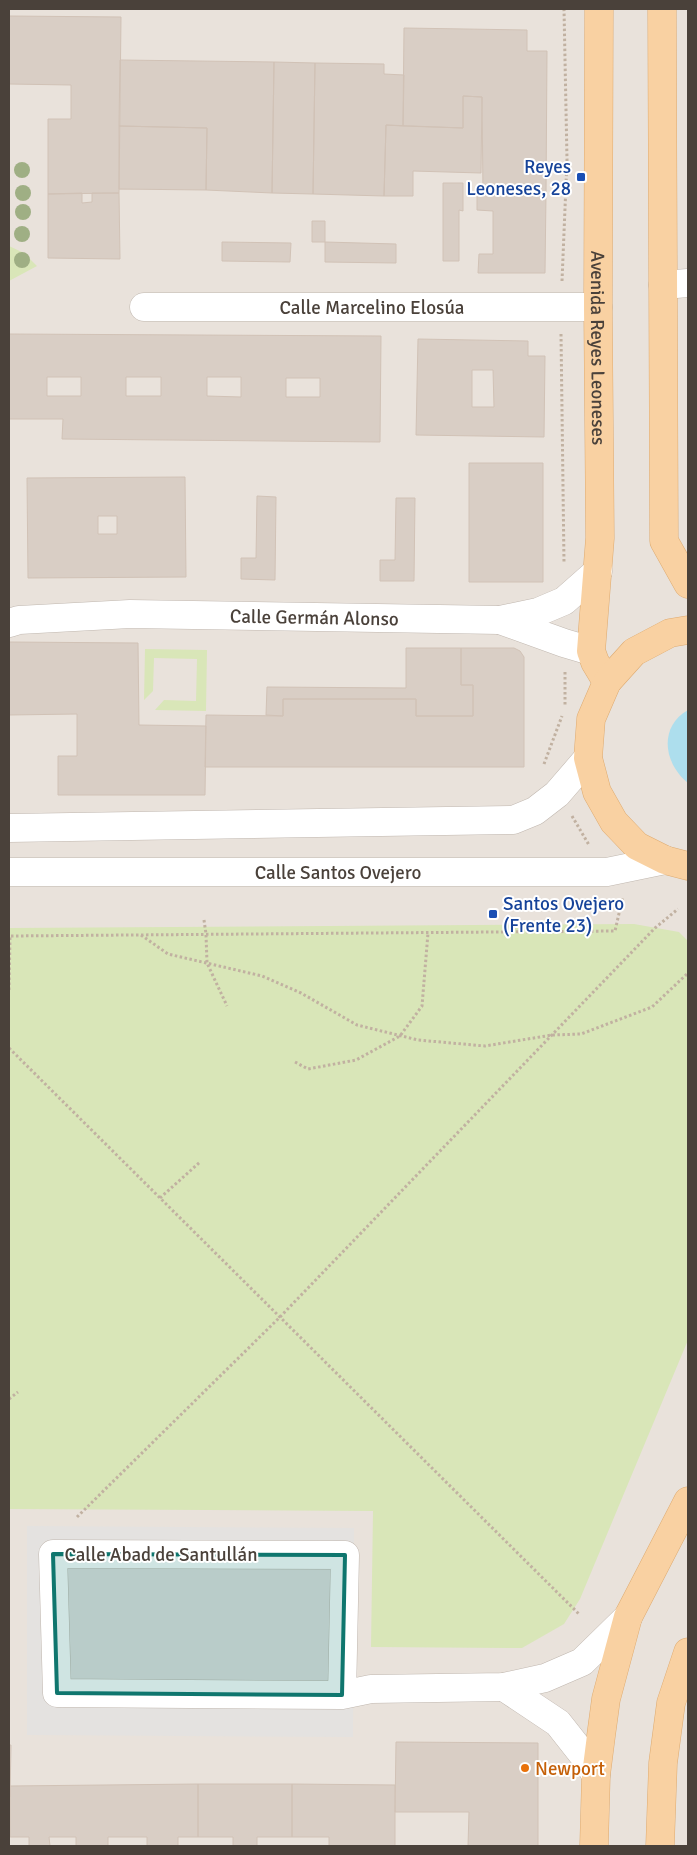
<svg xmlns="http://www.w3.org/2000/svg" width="697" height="1855" font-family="Signika,sans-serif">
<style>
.residential{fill:#e9e2db}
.green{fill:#d9e6b8}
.parking{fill:#e4e2e0}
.water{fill:#addeed}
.building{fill:#d9cec5;stroke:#d1c2b6;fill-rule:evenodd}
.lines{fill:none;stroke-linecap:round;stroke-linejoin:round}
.minor-casing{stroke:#c0b7af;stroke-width:29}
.major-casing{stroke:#deab71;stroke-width:29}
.path{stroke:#c1b1a1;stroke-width:3;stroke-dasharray:2.5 2.5;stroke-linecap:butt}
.minor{stroke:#fff;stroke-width:28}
.major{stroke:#f9d1a2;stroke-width:28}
.tree{fill:#9faf84}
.marked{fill:#0f766e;fill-opacity:0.2;stroke:#0f766e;stroke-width:4;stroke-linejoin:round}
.transit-dot{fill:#1a4fb4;stroke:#fff;stroke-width:2}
.food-dot{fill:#e8710a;stroke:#fff;stroke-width:2}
.labels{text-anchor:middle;stroke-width:4;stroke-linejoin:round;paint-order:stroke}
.transit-label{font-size:19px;fill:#164399;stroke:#fff;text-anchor:end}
.street-label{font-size:19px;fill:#4a413a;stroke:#fff}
.food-label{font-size:19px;fill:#c56008;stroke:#fff;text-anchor:start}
</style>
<rect width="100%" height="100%" fill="#f5f1ec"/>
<path class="residential" d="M9 9H688V1846H9Z"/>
<path class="green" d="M9 246 24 253 37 266 9 281Z
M145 649 207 650 206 711 155 710 164 700 196 701 197 659 154 658 153 691 144 700Z
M634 924 679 932 688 941V1340L580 1599 564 1624 522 1648 371 1647 373 1511 9 1509V928Z"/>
<path class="parking" d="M27 1526 354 1528 353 1737 27 1735Z"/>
<path class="water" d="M688 710V783C664 764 658 727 688 710Z"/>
<path class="building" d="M9 16 121 17 119 193 48 194V119H71V85L9 84Z
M404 28 527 30V51H547L546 194 483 193 482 97 463 96V128L403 126Z
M120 60 274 62 272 193 206 190 207 128 119 126Z
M274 62 315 63 313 194 272 193Z
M315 63 384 64V74L404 75 403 126 386 125 384 196 313 194Z
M463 96 482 97 481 173 413 171V196H384L386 125 463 128Z
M119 126 207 128 206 190 119 189Z
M443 183H463V211L459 210V261H443Z
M82 193V203L92 202V193H119L120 259 48 258V194Z
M477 193 546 194 545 273H478L479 254H493V211L477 210Z
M312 221H325V242H312Z
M222 242 291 243 290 262 222 261Z
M325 242 396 244V263L325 262Z
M9 334 381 336 380 442 62 439 63 419H9ZM47 377H81V396H47ZM126 377H161V396H126ZM207 377H241V397L207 396ZM286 378H320V397H286Z
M418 339 528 341V356H545L544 437 416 435ZM472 370H493L494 407H472Z
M469 463H543V582H469Z
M185 477 186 577 28 578 27 478ZM98 516H117V534H98Z
M257 496 276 497 275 580 241 579V558H256Z
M396 498H415L414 581H380V560H395Z
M9 642 138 643 139 725 206 726 205 795H58V756H77V714L9 715Z
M406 648H461V685H473V716H416V699H283V716L266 715 267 687 406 688Z
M461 648H514L520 651 524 657V767H205L206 715 283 716V699H416V716H473V685H461Z
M396 1742 538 1743V1846H468L469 1812H395Z
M9 1745H11L10 1797H9Z
M198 1784V1837H178V1846H147V1837H108V1846H76V1837H49L50 1846H29V1837H10V1786Z
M198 1784H292V1837H257V1846H233V1837H198Z
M292 1784 395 1785V1846H329V1837H292Z"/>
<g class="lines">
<defs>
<g id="minor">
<path d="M663 285 688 283"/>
<path id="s1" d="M144 307H598"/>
<path d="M500 620 564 643 591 651"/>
<path id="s2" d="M9 623 19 620 130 614 500 620 538 612 564 601 598 571"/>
<path d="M9 828 513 820 535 811 557 794 588 758"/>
<path id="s3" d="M9 872H607L665 860"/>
<path d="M504 1687 558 1723 584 1756 596 1775"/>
<path d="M342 1695 345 1555 53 1554 57 1693 342 1695 371 1689 504 1687 545 1678 582 1662 628 1617"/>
</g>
<g id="major">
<path id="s4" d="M599 9 598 307 600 538 591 651 595 662 607 682"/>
<path d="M662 9 664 541 688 584"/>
<path d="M688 630 670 633 634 652 607 682 591 719 588 758 597 792 614 822 637 846 665 860 688 866"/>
<path d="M594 1846 596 1775 601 1736 606 1699 628 1617 688 1501"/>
<path d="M660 1846 663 1763 671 1703 688 1652"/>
</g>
</defs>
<use href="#minor" class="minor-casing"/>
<use href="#major" class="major-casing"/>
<path class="path" d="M562 281 567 160 564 9
M561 334 564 563
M565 672V706
M544 764 562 716
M572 816 589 845
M204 920 206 934 207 963 227 1006
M141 935 168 954 262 976 301 993 357 1025 418 1040 485 1046 552 1035 581 1034 652 1007 688 973
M9 990 10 936 615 931 623 896
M9 1048 580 1615
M295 1062 308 1069 356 1060 400 1036 422 1006 428 933
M160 1198 200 1162
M9 1399 18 1392
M77 1517 280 1317 655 928 678 909"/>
<use href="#minor" class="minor"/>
<use href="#major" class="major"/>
</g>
<g class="tree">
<circle cx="22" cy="170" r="8"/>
<circle cx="23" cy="193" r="8"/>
<circle cx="23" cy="212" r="8"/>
<circle cx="22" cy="234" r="8"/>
<circle cx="22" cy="260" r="8"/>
</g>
<path class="marked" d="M53 1554 345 1555 342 1695 57 1693Z"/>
<g class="transit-dot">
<rect x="576" y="172" width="10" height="10" rx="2.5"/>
<rect x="488" y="909" width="10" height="10" rx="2.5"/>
</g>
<circle class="food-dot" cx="525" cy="1768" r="5"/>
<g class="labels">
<g class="transit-label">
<text x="571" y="173">Reyes<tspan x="571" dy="22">Leoneses, 28</tspan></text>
<text x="503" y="910" text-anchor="start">Santos Ovejero<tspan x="503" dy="22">(Frente 23)</tspan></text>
</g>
<g class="street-label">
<text dy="7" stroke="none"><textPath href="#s1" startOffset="228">Calle Marcelino Elosúa</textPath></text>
<text dy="7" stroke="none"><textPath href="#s4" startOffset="339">Avenida Reyes Leoneses</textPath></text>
<text dy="7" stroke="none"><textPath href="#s2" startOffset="306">Calle Germán Alonso</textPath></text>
<text dy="7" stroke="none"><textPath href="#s3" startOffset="329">Calle Santos Ovejero</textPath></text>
<text x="161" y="1561">Calle Abad de Santullán</text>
</g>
<g class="food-label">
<text x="535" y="1775">Newport</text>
</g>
</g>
<rect width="697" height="1855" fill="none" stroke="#4a413a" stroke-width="20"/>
</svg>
